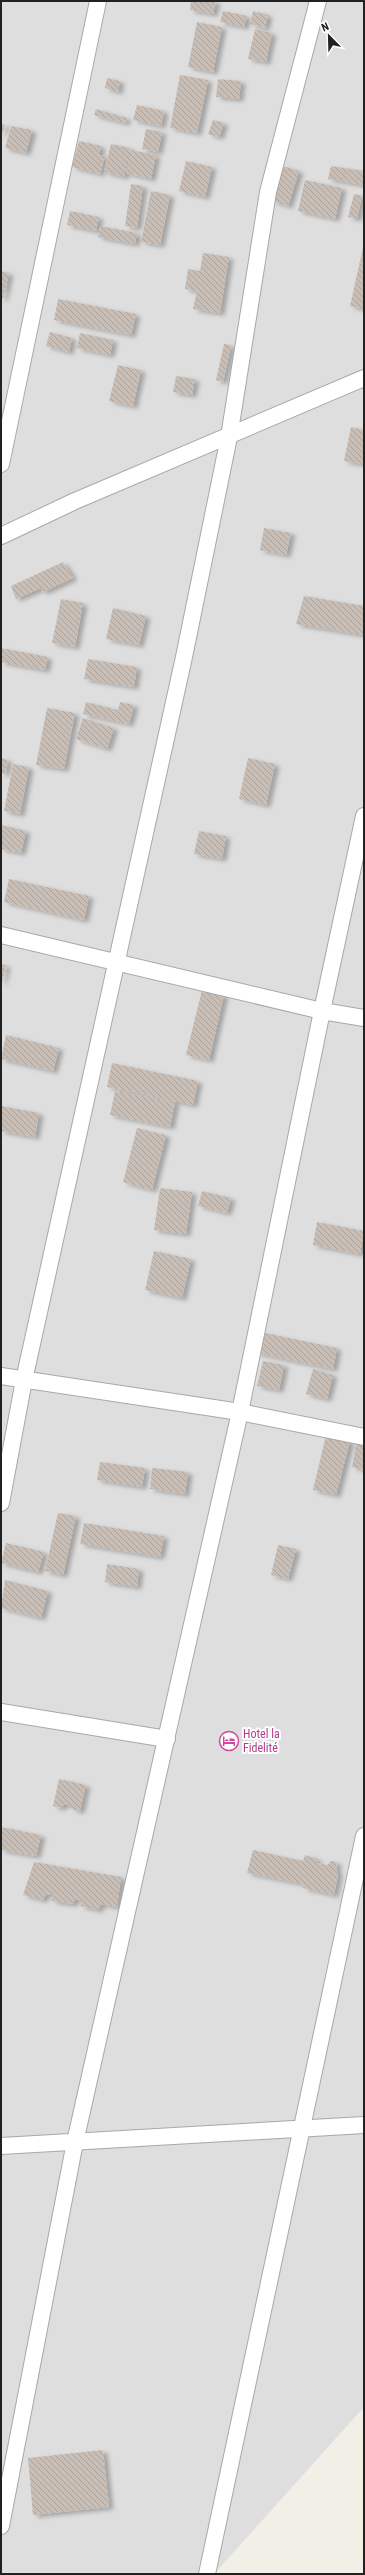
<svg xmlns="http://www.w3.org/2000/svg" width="365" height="2575" font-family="'Roboto Condensed',sans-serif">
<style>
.residential{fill:#dfdede}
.building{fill:url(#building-back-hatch);filter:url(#shadow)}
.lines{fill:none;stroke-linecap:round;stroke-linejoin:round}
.street-casing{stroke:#a8a8a8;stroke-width:18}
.street{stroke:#fff;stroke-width:16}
.labels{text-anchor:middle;stroke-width:4;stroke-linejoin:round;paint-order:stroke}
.hotel-label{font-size:12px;fill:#b23c85;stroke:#fff;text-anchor:start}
</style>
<defs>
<pattern id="building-back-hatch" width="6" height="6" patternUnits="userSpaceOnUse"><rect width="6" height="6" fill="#c8beb6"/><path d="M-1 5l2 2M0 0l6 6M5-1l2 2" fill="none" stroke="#aca39c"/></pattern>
<filter id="shadow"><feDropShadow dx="4.5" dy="2.5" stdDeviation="2" flood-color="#0004"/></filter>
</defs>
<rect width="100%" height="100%" fill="#f2efe7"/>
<path class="residential" d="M1 1H364V2407L214 2574H1Z"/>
<path class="building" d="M191 1H216L213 14 190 10Z
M223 11 247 16 244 27 220 22Z
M253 11 268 15 265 28 250 24Z
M197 22 222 27 213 72 188 67Z
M255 29 272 33 266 62 248 59Z
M180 75 208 80 197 133 170 128Z
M107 78 120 81 118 92 105 88Z
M218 79 241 81 239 99 216 97Z
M137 105 164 111 161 126 133 120Z
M96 109 127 118 125 123 94 115Z
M213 120 224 123 219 137 208 134Z
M1 124 5 125 1 137Z
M11 126 32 130 26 153 5 148Z
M146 129 162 132 158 152 142 149Z
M79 141 101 146 99 155 105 156 100 174 72 167Z
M111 144 130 148 124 177 104 172Z
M131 150 156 155 151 179 126 173Z
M186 161 212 167 205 197 179 191Z
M283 166 299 171 288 206 272 201Z
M331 166 364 171V185L328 179Z
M305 180 342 188 335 219 298 211Z
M131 184 143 186 137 228 125 226Z
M151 191 170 195 160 245 141 242Z
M354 194 362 196 357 219 348 217Z
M70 211 99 217 96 231 67 225Z
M100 226 137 233 135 244 98 237Z
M364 243V309L350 306Z
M203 253 229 257 220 313 193 309 197 291 185 289 188 269 200 271Z
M1 271 9 273 3 299 1 298Z
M58 299 136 314 131 335 54 320Z
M50 332 72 338 69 352 46 346Z
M80 333 113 340 110 355 77 348Z
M224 344 231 345 223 382 216 380Z
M118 365 141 370 133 406 109 401Z
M176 376 195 379 192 395 173 392Z
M351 427 364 430V464L344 461Z
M264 528 291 533 286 555 260 550Z
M63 562 73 578 43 592 41 588 16 599 11 586Z
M304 596 364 606V635L296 624Z
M61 599 83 603 75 647 52 643Z
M113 608 146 616 139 645 106 639Z
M1 648 48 657 45 670 1 662Z
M88 659 137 667 134 687 84 679Z
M86 702 118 710 120 702 134 705 129 724 83 714Z
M47 708 75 713 64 769 36 765Z
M83 718 114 728 107 749 76 739Z
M1 758 8 760 5 774 1 773Z
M248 758 275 764 266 805 239 799Z
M13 764 29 767 20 814 4 811Z
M1 825 26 831 21 853 1 849Z
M199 831 226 836 222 859 194 854Z
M9 879 89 896 84 920 4 902Z
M1 964 6 965 2 983H1Z
M202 990 224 995 209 1060 186 1055Z
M6 1035 59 1048 53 1071 1 1059Z
M112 1063 198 1081 193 1105 107 1087Z
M115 1091 175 1102 170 1127 110 1115Z
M1 1106 39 1113 35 1137 1 1131Z
M137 1128 166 1135 152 1190 123 1182Z
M160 1188 192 1192 186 1234 154 1230Z
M202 1191 231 1198 227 1213 198 1206Z
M317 1222 364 1231 360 1254 313 1245Z
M154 1251 191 1259 182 1298 145 1290Z
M260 1332 337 1348 333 1369 256 1353Z
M263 1361 284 1365 279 1390 257 1386Z
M313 1369 333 1375 327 1399 306 1394Z
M326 1435 350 1441 336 1495 313 1490Z
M356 1444 364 1445V1470L352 1467Z
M100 1462 145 1468 142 1487 97 1480Z
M152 1468 188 1472 185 1494 150 1489Z
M58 1513 76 1516 63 1575 45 1571Z
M84 1523 164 1536 160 1557 80 1544Z
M6 1543 44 1552 38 1572 1 1563Z
M278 1545 296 1549 288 1579 271 1575Z
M107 1564 139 1569 137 1587 105 1582Z
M5 1580 48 1591 41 1618 1 1608Z
M59 1779 86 1785 80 1811 73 1810V1806L64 1804 61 1808 53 1806Z
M1 1827 41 1835 36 1856 1 1850Z
M253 1850 303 1861 305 1855 318 1859 316 1863 328 1865 330 1861 337 1862 336 1867 338 1875 334 1895 303 1888 304 1884 247 1873Z
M34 1862 121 1877 117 1907 101 1904 98 1910 80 1906 83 1901 75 1899 73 1904 51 1901 54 1895 46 1894 43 1900 23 1895Z
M103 2450 109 2507 33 2515 28 2458Z"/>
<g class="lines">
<defs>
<path id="street" d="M1 464 98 1
M1 536 75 501 364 378
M1 935 322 1011 364 1018
M1 1376 240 1412 364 1437
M1 1503 24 1380 184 657 229 437 268 192 318 1
M1 1712 167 1739
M1 2146 364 2125
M1 2526 75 2142 240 1412 322 1011 364 816
M207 2574 364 1836"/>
</defs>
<use href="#street" class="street-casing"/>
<use href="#street" class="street"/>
</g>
<defs>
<symbol id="hotel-ring" viewBox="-11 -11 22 22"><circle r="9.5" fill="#fff" stroke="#d1479c" stroke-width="1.5"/><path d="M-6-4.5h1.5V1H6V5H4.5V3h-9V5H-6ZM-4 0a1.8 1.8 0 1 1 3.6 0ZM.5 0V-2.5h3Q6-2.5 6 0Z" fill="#d1479c"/></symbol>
</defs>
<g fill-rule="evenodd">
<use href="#hotel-ring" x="218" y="1730" width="22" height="22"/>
</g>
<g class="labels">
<g class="hotel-label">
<text x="243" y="1738">Hotel la<tspan x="243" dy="14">Fidelité</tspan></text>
</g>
</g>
<rect width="365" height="2575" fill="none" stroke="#212121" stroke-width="4"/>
<g transform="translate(329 36) rotate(337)" stroke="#ffffff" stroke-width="3" paint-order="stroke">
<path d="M0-3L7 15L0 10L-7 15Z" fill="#212121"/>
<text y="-6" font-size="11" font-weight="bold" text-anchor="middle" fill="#212121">N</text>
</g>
</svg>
